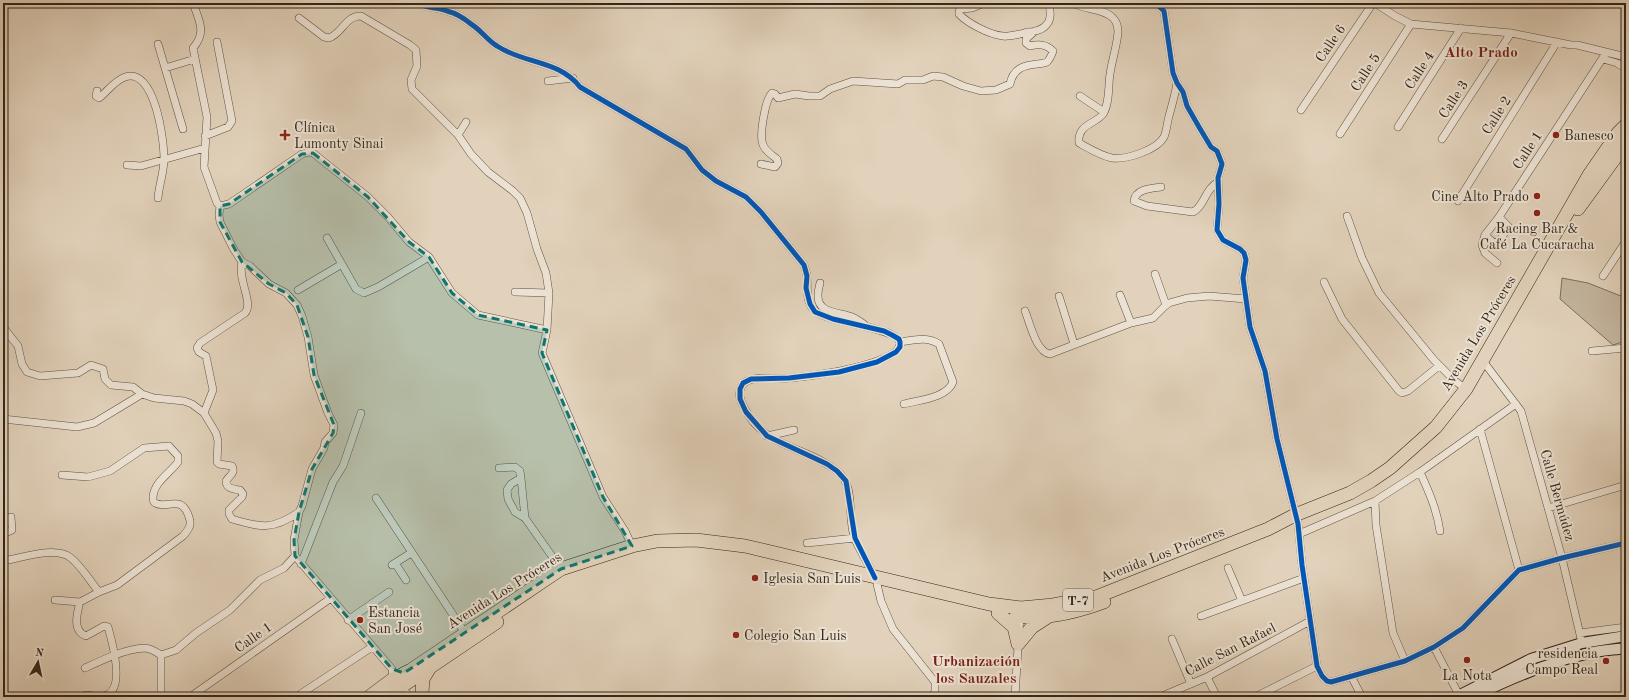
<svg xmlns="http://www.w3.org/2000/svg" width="1629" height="700" font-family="'Old Standard TT',serif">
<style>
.green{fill:#c4b59f;stroke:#7c6e5c}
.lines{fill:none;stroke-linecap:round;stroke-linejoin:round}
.street-casing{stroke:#5f5142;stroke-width:8}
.secondary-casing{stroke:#332619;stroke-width:12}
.highway-casing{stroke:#332619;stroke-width:14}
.street{stroke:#ece2d3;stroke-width:7}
.secondary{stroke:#ece2d3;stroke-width:10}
.highway{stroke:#e2d2bb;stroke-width:13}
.cycleway-casing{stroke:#ece2d3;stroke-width:8}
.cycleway{stroke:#0057b8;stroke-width:5}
.marked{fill:#0f766e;fill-opacity:0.2;stroke:#0f766e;stroke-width:3;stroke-dasharray:8 5;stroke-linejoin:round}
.poi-dot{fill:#8f2418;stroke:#ece2d3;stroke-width:1.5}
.labels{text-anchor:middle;stroke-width:4;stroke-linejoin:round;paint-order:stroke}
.shield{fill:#ece2d3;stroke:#6a5e51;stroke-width:1}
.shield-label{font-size:13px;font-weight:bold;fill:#332619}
.street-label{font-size:14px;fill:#332619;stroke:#ece2d3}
.poi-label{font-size:14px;fill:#332619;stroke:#ece2d3;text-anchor:start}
.neighbourhood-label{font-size:15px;font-weight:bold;fill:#7a1f14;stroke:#ece2d3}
</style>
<rect width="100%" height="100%" fill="#e2d2bb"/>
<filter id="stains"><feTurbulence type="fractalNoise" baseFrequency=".005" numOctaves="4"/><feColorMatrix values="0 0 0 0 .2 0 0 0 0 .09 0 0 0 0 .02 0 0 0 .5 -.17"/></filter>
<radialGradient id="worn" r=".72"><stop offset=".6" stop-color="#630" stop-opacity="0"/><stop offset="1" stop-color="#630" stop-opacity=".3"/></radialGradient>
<path class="green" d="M1562 278 1588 283 1626 298V341L1613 345 1560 299Z"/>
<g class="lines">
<defs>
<path id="street" d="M193 3C199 21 207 32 193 48L207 117 204 167 217 203 220 206 229 204 302 154 309 152 313 153 368 197 388 217 409 242 429 257 452 293 478 315 547 330
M418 3C426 9 438 7 447 11 455 13 465 19 471 24 481 30 487 40 497 46 524 64 559 60 580 87L686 149 702 170 716 181 746 197 761 212 804 265C805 269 807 273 807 277 808 289 805 302 815 311 827 323 899 327 900 343 901 365 806 377 789 378 778 379 760 376 750 380 745 381 743 383 741 387 738 395 740 401 744 407 763 448 806 446 837 471 857 487 846 517 855 539 860 552 869 563 874 577
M984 3 972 8 961 9 959 11V14C967 23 990 35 1003 36 1010 37 1020 34 1028 32 1034 32 1043 30 1047 24 1052 19 1050 9 1049 3
M1073 3C1084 10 1104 8 1113 18 1116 21 1118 27 1118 32 1117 46 1112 60 1110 74 1108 86 1110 103 1103 114 1096 124 1077 124 1079 143 1088 148 1101 156 1112 158 1126 160 1157 150 1164 137 1167 130 1167 123 1169 116 1172 105 1175 95 1177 83
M1155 3 1164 11 1173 73 1177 83 1183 92 1187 106 1199 127 1211 147 1217 151 1222 164 1218 178 1219 204 1217 230 1223 240 1240 249 1244 253 1246 260 1243 278 1250 327 1265 371 1277 439 1298 524 1302 565 1317 666 1322 676 1327 681 1331 682 1405 661 1434 647 1463 628 1519 570 1562 558 1626 543
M1375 3 1395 16 1411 24 1511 33 1571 45H1577L1626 57
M299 18 324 37 329 38C342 34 346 15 361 16L410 45 416 50 417 66 411 80 412 89 458 135 471 154 488 172 513 191 520 198 527 213 537 249 546 273 549 293 547 330 542 353 603 497 625 531 632 546
M158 44 183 129
M1603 59 1617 63 1626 69
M165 68 195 59
M548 81 573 78
M97 91 96 96 99 98C108 91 114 81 125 77 155 67 164 140 164 159 164 172 159 185 158 198
M1080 96 1104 112
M1301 110 1373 3
M1398 127 1461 28
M1340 134 1411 24
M458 135 466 122
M205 136 228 127 232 121 217 42
M1442 139 1511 33
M761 164 775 167 778 163 777 159C772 155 766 152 763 145 759 136 765 100 772 93L775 94 778 98 795 94 809 96H820L830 89 853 81 898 84 905 80H923L933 76 943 77 963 86 981 91 996 90 1010 84C1013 69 1023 65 1038 64 1041 63 1044 64 1047 62 1050 59 1052 54 1053 51 1046 44 1039 44 1030 46L1026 43V39L1035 31
M127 165 141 166 205 148
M1161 187C1152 188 1135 189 1134 201L1147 206 1193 212C1204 207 1205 189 1218 182
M1458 201 1557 42
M220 206 219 215 220 222 233 248 242 262 250 266 269 284 286 293 297 305 302 316 308 337 314 375 328 413 334 425 333 433 325 442 324 448 312 469 302 506 299 512
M1347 216 1362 258 1379 293 1434 360 1455 381 1466 389
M1485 235 1494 243 1500 241 1508 226 1499 217 1606 53
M327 238 356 289 364 293 378 287 429 257
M1497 263 1485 253 1482 245 1485 235 1499 217
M1155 274 1166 305
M1603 276 1626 241
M1324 282 1342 319 1399 391 1402 393 1408 391 1439 366
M820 283C819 287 818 291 818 295 817 314 840 312 852 317 857 319 861 322 865 325
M298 290 342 264
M515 292 549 293
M1120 295 1131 323
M1059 296 1074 344
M1025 311C1030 323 1036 352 1050 354L1131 323 1153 318 1164 307 1169 303 1187 298 1209 296 1246 299
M3 327 18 346 22 364 27 372 40 376 78 373 91 365 103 369 105 379 111 385 133 387 142 394 154 398 184 401 192 404 204 413 216 433 218 441 217 462 219 464 232 466C236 473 229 476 226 481 226 489 234 489 240 490L243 494 242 497 229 510V514L232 519C261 528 273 530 299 512L294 540 295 556 392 669 393 679 410 697
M900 342C914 340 927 336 939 344L953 382C947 398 919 400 904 404
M1592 351 1626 348
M1486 365 1521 411 1562 558 1582 643
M204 413 213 390 206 356 199 352 197 348 200 343 245 313C254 303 237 279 242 262
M3 419 77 427 94 423 142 394
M1480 429 1519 570
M767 436 794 430
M499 468 515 467 520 471 521 478 511 484 507 490 508 499 515 512 525 518 561 569
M1420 472C1429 492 1437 510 1440 531
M521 478 525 518
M376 498 465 633
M1375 501 1376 525 1393 633 1405 661
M1548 508 1626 485
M3 534 12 530 11 517
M1299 534 1375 501 1420 472 1516 404
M807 543 855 538
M3 559 8 560C24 557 57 546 71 558 82 567 90 581 99 592
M395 563 406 580
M301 564 333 482 343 466 361 413
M392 565 411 553
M1228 568 1242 601
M877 584 881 601 893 629 935 682V691L932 697
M55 600 80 602 99 592 117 585 183 536C189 529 192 525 189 517 181 493 167 510 155 503 153 502 153 499 153 497 154 482 170 473 178 462V456L169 446 144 448 110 471 88 477 62 475
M80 602C77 613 72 631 86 636L104 626 108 627C112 641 125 687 107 695 100 698 92 695 85 695L82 697
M1201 616 1304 578
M348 620 389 592
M1580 633 1626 627
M1172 639 1191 684
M1434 647 1460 697
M85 668C102 660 125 649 144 648 151 648 156 652 161 655
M1351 676 1362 697
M1207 677 1217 697
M160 697 161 694V655L176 650 196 633 230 610 260 580 284 568 295 556
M190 697 331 598
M296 697 372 647
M1015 697 1020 614
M1160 697 1207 677 1310 621
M1255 697 1317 666"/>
<path id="secondary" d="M1456 697 1531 659 1582 643 1626 636
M1473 697C1509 679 1547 663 1586 654 1599 650 1613 650 1626 648"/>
<path id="highway" d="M1578 209 1626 143
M998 613 1014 627 1018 644
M1016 616C1045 620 1077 612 1104 602
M1018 644 1032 627 1049 616
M422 693 423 679 429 669
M369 697 393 679 411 670 561 569 632 546 657 541 696 540 745 546 989 604 1021 608 1053 605 1096 597 1268 529 1295 515 1350 493 1371 481 1390 468 1436 427 1466 389 1589 175 1618 133 1626 125
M386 697 497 622"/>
</defs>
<use href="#street" class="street-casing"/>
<use href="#secondary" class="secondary-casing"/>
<use href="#highway" class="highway-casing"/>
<use href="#street" class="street"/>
<use href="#secondary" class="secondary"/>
<use href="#highway" class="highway"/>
<defs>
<path id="cycleway" d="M418 3C426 9 438 7 447 11 455 13 465 19 471 24 481 30 487 40 497 46 524 64 559 60 580 87L686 149 702 170 716 181 746 197 761 212 804 265 807 276 806 288 810 304 815 312 833 319 884 331 892 335 899 339 900 342V347L896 352 877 362 839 372 789 378 751 379 743 383 740 389V399L746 412 767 436 827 464 837 471 846 481 855 538 875 578
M1155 3 1164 11 1173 73 1177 83 1183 92 1187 106 1199 127 1211 147 1217 151 1222 164 1218 178 1219 204 1217 230 1223 240 1240 249 1244 253 1246 260 1243 278 1250 327 1265 371 1277 439 1298 524 1302 565 1317 666 1322 676 1327 681 1331 682 1405 661 1434 647 1463 628 1519 570 1562 558 1626 543"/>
</defs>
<use href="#cycleway" class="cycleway-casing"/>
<use href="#cycleway" class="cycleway"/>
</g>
<path class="marked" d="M313 153 368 197 409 242 429 257 452 293 478 315 547 330 542 353 603 497 632 546 561 569 404 673 392 669 295 556 294 540 299 512 312 469 333 433 334 425 314 375 308 337 297 305 286 293 269 284 242 262 220 222V206L229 204 302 154Z"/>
<g class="poi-dot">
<path d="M283 129h4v4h4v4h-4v4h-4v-4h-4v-4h4z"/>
<circle cx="1556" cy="135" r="4"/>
<circle cx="1537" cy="196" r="4"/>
<circle cx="1537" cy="213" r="4"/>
<circle cx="755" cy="578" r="4"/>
<circle cx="360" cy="620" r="4"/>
<circle cx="736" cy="635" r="4"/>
<circle cx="1467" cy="660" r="4"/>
<circle cx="1606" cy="661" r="4"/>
</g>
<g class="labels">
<rect class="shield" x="1063" y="589" width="30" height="22" rx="3"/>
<g class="shield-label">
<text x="1078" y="605">T-7</text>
</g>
<g class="street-label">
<text transform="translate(1330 43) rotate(-56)" y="5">Calle 6</text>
<text transform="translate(1419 70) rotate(-57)" y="5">Calle 4</text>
<text transform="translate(1365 72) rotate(-57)" y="5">Calle 5</text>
<text transform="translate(1453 99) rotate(-57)" y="5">Calle 3</text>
<text transform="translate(1496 115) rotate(-58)" y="5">Calle 2</text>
<text transform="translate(1527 150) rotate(-57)" y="5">Calle 1</text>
<text transform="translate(1478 333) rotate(-59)" y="5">Avenida Los Próceres</text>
<text transform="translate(1558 495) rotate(74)" y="5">Calle Bermúdez</text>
<text transform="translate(1162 554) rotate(-21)" y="5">Avenida Los Próceres</text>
<text transform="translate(504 590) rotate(-32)" y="5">Avenida Los Próceres</text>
<text transform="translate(253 637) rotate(-35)" y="5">Calle 1</text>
<text transform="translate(1230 649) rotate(-27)" y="5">Calle San Rafael</text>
</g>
<g class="poi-label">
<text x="294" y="132">Clínica<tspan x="294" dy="16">Lumonty Sinai</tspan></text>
<text x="1564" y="140">Banesco</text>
<text x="1529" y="201" text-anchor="end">Cine Alto Prado</text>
<text x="1537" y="233" text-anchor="middle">Racing Bar &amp;<tspan x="1537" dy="16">Café La Cucaracha</tspan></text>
<text x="763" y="583">Iglesia San Luis</text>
<text x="368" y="617">Estancia<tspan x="368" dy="16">San José</tspan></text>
<text x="744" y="640">Colegio San Luis</text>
<text x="1598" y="658" text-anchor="end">residencia<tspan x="1598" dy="16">Campo Real</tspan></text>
<text x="1467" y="680" text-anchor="middle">La Nota</text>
</g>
<g class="neighbourhood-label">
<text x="1481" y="57">Alto Prado</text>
<text x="976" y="666">Urbanización<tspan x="976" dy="17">los Sauzales</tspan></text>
</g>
</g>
<rect width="1629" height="700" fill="none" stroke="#e2d2bb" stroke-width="16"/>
<rect x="4" y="4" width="1621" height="692" fill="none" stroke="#332619" stroke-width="2"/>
<rect x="8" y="8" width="1613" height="684" fill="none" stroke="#332619"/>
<g transform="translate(38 662) rotate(9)" stroke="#ece2d3" stroke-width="3" paint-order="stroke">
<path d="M0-3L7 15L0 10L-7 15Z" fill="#332619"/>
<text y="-6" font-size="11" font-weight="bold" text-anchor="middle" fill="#332619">N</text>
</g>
<rect width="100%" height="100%" filter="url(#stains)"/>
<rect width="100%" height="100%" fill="url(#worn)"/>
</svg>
